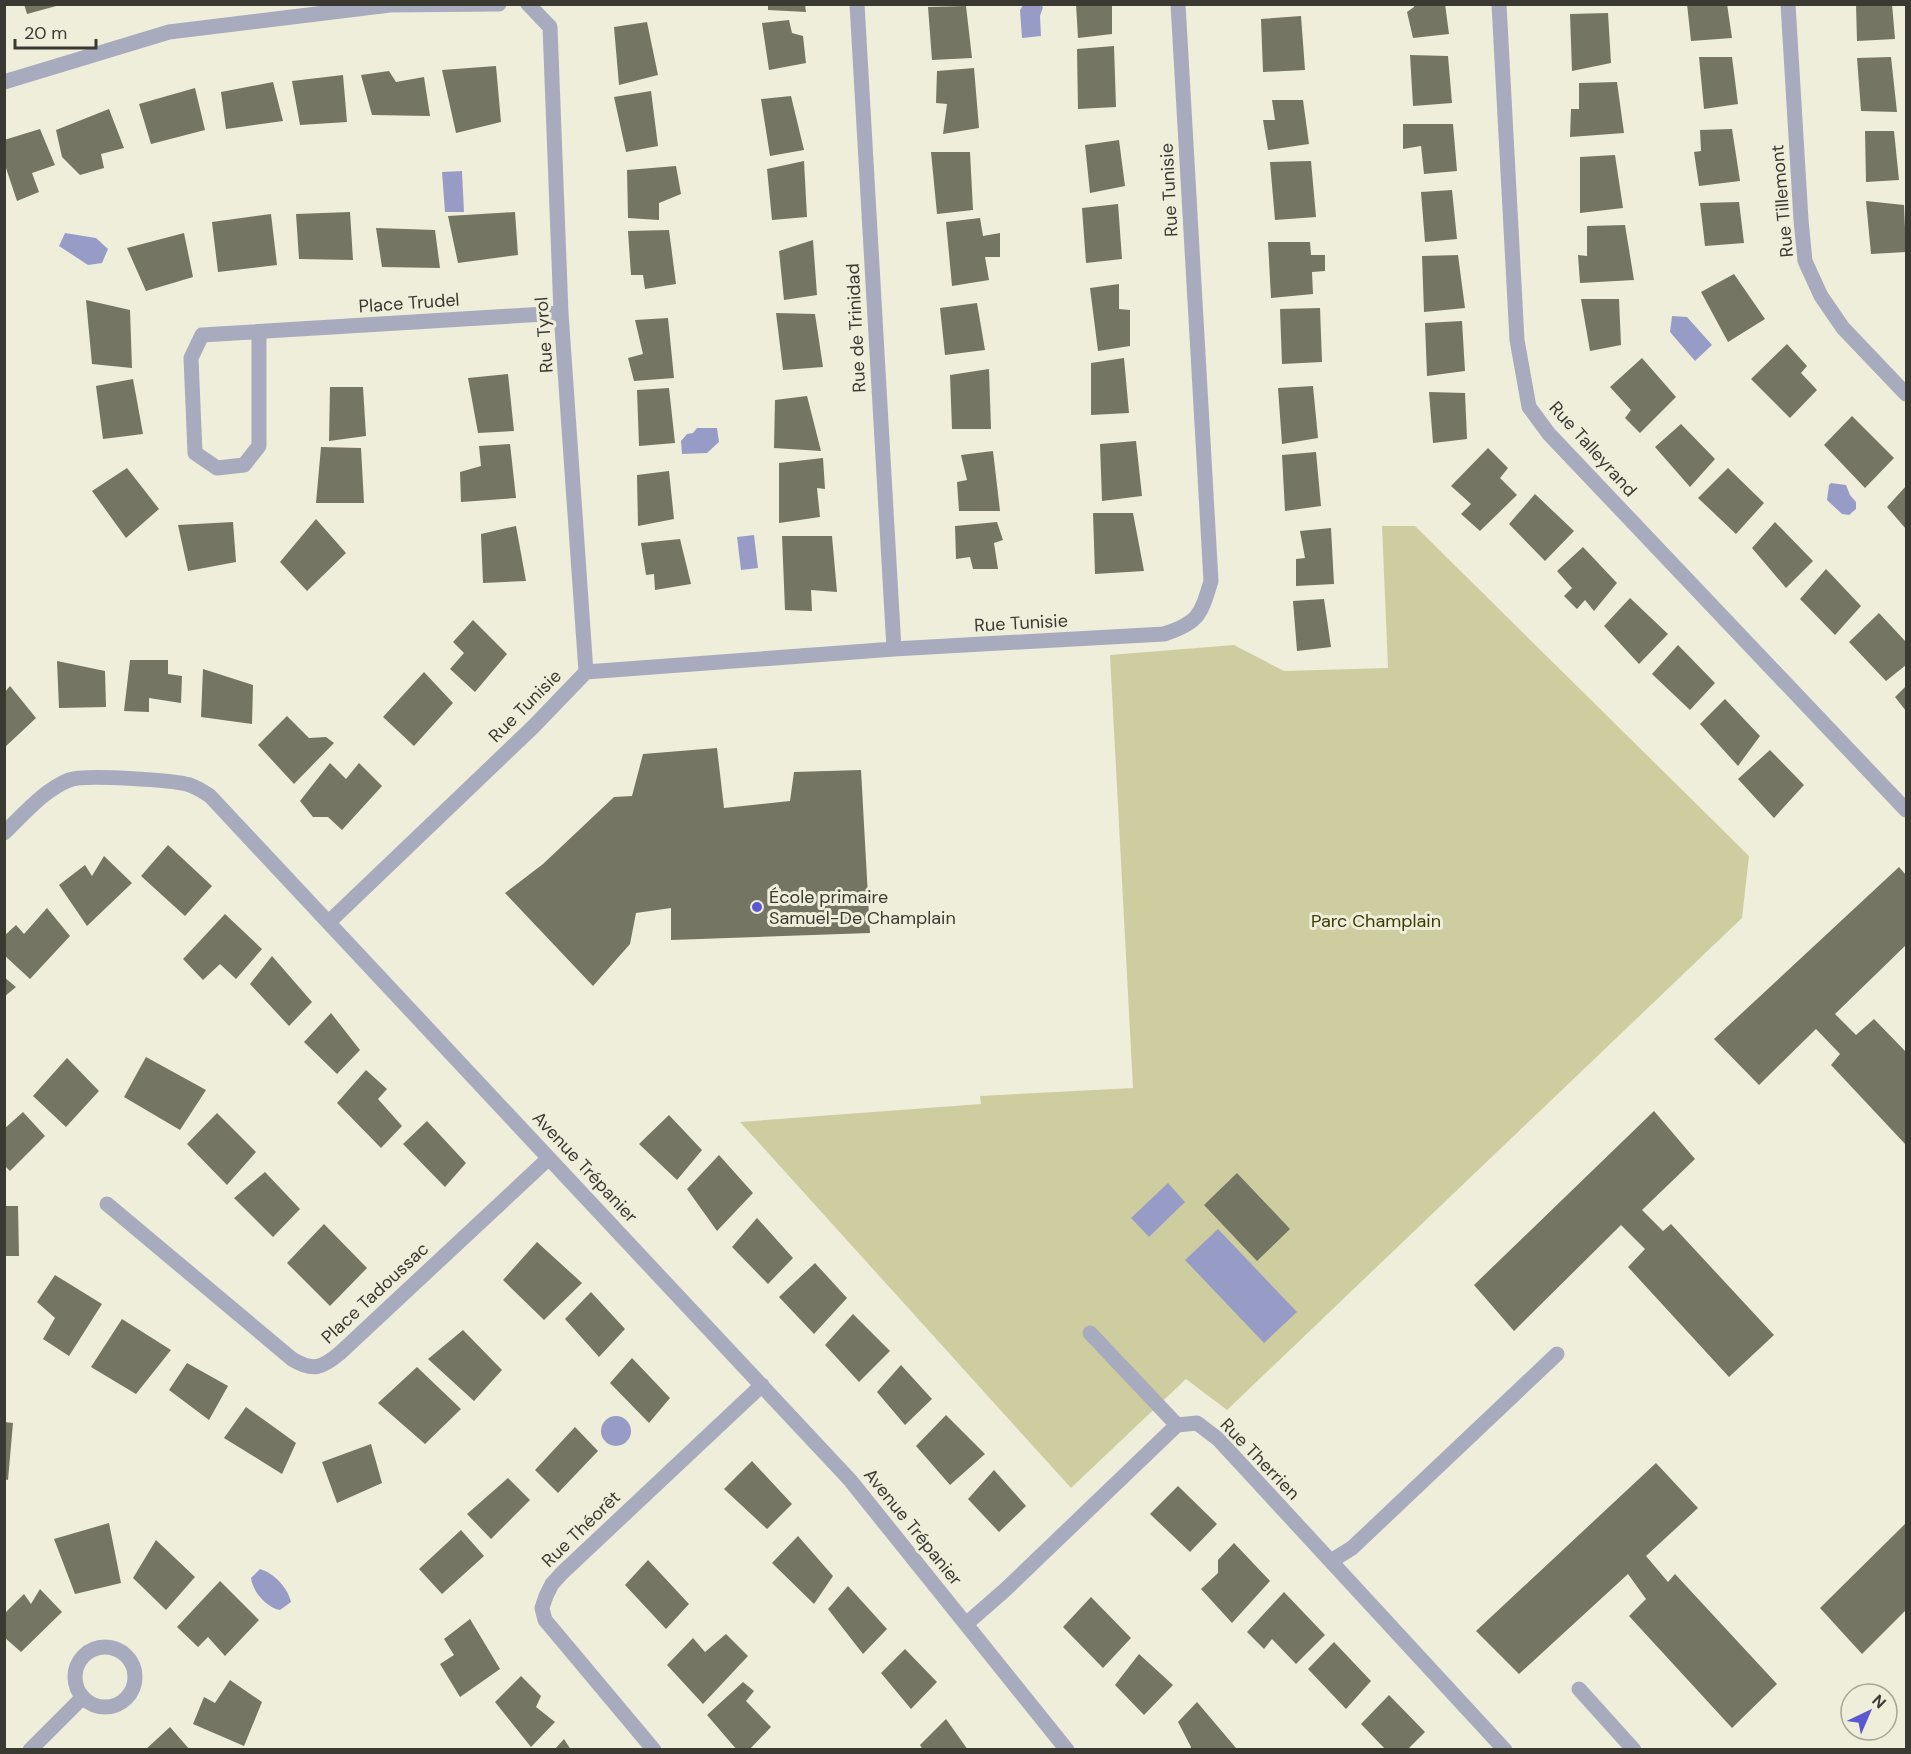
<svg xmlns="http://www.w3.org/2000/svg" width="1911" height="1754" font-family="'DM Sans',sans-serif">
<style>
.green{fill:#cecda0}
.water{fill:#979cc7}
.building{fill:#757563}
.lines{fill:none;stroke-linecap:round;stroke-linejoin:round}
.minor{stroke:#a8abbe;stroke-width:15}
.poi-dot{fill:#5b58d0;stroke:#efeedb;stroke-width:2}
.labels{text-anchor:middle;stroke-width:6;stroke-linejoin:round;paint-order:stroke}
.street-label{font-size:18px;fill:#3a3a32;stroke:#efeedb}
.poi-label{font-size:18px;fill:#3a3a32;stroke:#efeedb;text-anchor:start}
.park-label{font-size:18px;fill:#3d3a00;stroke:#efeedb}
</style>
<rect width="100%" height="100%" fill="#efeedb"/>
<path class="green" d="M1382 526H1415L1749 856 1742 918 1227 1410 1186 1379 1071 1488 740 1122 981 1104 980 1096 1133 1088 1110 655 1234 645 1284 671 1388 668Z"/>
<path class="water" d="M1024 4 1040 5 1043 7 1040 16 1041 36 1022 38 1020 10Z
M462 171 464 212H445L442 172Z
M65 233 96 238 108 249 102 263 88 265 59 246Z
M1672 316 1687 317 1712 345 1695 361 1670 332Z
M697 428H717L719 442 707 453 682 454 681 441 687 434 693 433Z
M1831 483 1846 485 1850 495 1856 502V509L1849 515 1842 514 1827 500 1829 485Z
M754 535 758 568 741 570 737 537Z
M1168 1183 1185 1202 1149 1237 1131 1218Z
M1218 1229 1297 1312 1264 1343 1185 1260Z
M601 1431a15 15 0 1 1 30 0a15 15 0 1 1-30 0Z
M260 1569C274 1573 288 1588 291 1602L280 1610C266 1607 253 1592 251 1578Z"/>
<path class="building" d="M24 4H60V5L27 14Z
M768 4H805L806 12 768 10Z
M1076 4 1112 5V34L1078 38Z
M1414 4H1445L1449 34 1413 38 1407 12 1414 7Z
M1687 4H1727L1732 38 1691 41Z
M1856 4H1892L1895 39 1857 41Z
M966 6 972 58 932 60 928 7Z
M1608 13 1611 63 1572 71 1570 14Z
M1301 16 1305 70 1263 72 1261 19Z
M789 20 792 33 803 36 806 63 769 70 762 23Z
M647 22 658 75 619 85 614 27Z
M1114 46 1116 107 1078 109 1077 49Z
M1410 55 1448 56 1452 103 1413 106Z
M1699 57H1732L1738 104 1704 109Z
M1891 57 1897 112 1861 111 1857 58Z
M496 66 501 122 456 133 442 70Z
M974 68 979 128 943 134 947 104 936 103 937 71Z
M389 71 396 82 424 77 430 116 372 115 361 75Z
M343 75 347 122 300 125 292 81Z
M273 82 283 121 226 129 221 92Z
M1617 82 1624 133 1570 137 1571 109H1579V83Z
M195 88 205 130 151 144 139 104Z
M651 91 658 146 626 152 614 97Z
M791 96 804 150 770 156 761 99Z
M1272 100H1303L1309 144 1268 150 1263 120H1275Z
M109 109 124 148 101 154 104 168 80 175 62 157 56 130Z
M1403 124H1453L1457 171 1424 174 1421 146 1403 149Z
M40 129 55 165 32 173 39 192 17 201 4 162V140Z
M1732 129 1740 181 1699 186 1694 152 1701 151 1700 130Z
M1865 131H1894L1899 180 1866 182Z
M1119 140 1125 186 1090 193 1085 145Z
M931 152H970L973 210 937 214Z
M1615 155 1623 208 1580 213V157Z
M804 161 807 217 772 220 767 169Z
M1311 161 1316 217 1275 220 1270 162Z
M676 166 681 194 659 203V220L628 218 627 170Z
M1452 190 1457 239 1425 242 1421 192Z
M1866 201 1904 205 1906 252 1871 254Z
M1739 202 1744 243 1705 246 1700 203Z
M1118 204 1122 259 1086 263 1082 208Z
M350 212 353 260 299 259 296 214Z
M515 212 518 255 458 263 448 216Z
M271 214 277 265 218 272 212 222Z
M980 218 983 236 1000 233V257H985L989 280 952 286 946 222Z
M1625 225 1634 280 1580 283 1578 255 1587 256V226Z
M376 228 435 230 440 268 382 267Z
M669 230 676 284 645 289 643 275H631L628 231Z
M184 233 193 277 146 291 127 248Z
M813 240 817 295 784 300 779 251Z
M1268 242H1310L1311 255H1325V271L1312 272 1313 294 1271 298Z
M1458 255 1465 308 1424 312 1422 256Z
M1734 274 1765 319 1728 342 1701 292Z
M1119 284V309L1130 310V346L1098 351 1090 288Z
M1581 299H1619L1621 345 1590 351Z
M86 300 130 310 132 368 92 364Z
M977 303 985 350 945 355 940 308Z
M1320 308 1322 362 1282 364 1280 309Z
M776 313 815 314 823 367 783 370Z
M668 318 674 378 634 381 628 358 643 354 635 320Z
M1462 321 1465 371 1427 376 1425 323Z
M1787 344 1807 366 1801 373 1817 390 1790 418 1751 379Z
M1124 358 1129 413 1091 415V363Z
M1642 358 1676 397 1640 433 1625 418 1631 410 1610 387Z
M989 369 991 429H952L950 375Z
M508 374 514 431 478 433 468 378Z
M133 379 143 434 103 439 96 386Z
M1313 386 1318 438 1282 444 1278 388Z
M330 387H363L366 436 329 441Z
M669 388 675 443 639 446 637 390Z
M1429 392 1465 393 1467 439 1433 443Z
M807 396 821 451 774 448 775 400Z
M1852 416 1894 458 1865 488 1824 445Z
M1681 424 1715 459 1690 487 1655 447Z
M1136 441 1142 496 1102 501 1100 444Z
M510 444 516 498 461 502 460 472 481 466 479 446Z
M321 447 361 448 364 503H316Z
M1488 448 1508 468 1500 478 1517 495 1480 531 1461 514 1471 504 1451 486Z
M993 451 1000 511H959L957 482 967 480 961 455Z
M1316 452 1321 506 1285 511 1282 455Z
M823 458 825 489 817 488 820 517 779 523V463Z
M127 468 159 509 126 538 92 491Z
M1728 468 1764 503 1736 534 1698 498Z
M669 471 674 519 638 526 637 475Z
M1906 486V529L1887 507Z
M1535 494 1574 531 1545 561 1509 524Z
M1093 513H1133L1144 571 1095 574Z
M316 519 346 553 307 591 280 562Z
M233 522 236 562 188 571 178 525Z
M997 522 1003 540 994 543 998 569H973L970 557 956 559 955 526Z
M1775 522 1813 561 1786 588 1752 548Z
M516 526 526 581 483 583 481 534Z
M1331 528 1334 584 1296 586V559L1305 558 1300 531Z
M782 536H832L837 592 811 590 812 611 785 610Z
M680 539 691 584 655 590 654 574 646 575 641 543Z
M1583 547 1617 583 1594 611 1585 600 1577 609 1564 596 1572 588 1557 571Z
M1826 569 1861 606 1835 635 1800 599Z
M1630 598 1668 634 1639 664 1604 626Z
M1324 599 1331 647 1297 651 1293 601Z
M1879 613 1906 642V665L1886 681 1849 642Z
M473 620 507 654 475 692 450 669 464 653 453 642Z
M1678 645 1715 683 1690 710 1652 674Z
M130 660H168V674L182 676 181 703 149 698V712L124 711Z
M57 661 105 671 106 707 59 708Z
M203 669 253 685 252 724 201 717Z
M424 672 453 703 414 746 383 717Z
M10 686 36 718 4 748V693Z
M1906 686V711L1895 697Z
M1725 699 1760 736 1738 766 1700 724Z
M287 716 309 738 326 737 334 743 294 784 258 745Z
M717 748 724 808 790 801 794 772 861 770 870 933 671 940V908L636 913 630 944 593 986 505 893 543 864 614 797 632 796 643 754Z
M1770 750 1804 785 1774 818 1738 779Z
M330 763 346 779 359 763 382 786 342 830 328 817H313L300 801Z
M168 845 212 886 185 916 141 876Z
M104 856 132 883 87 926 59 885 85 865 92 876Z
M1899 867 1906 875V945L1835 1014 1856 1035 1874 1019 1906 1052V1145L1831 1065 1840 1054 1816 1029 1759 1085 1714 1039Z
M47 908 70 936 30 979 4 955V936L16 925 24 934Z
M225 914 262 949 236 979 220 964 203 980 183 959Z
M272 956 312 1002 289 1026 250 984Z
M4 977 16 987 4 997Z
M331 1013 360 1050 337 1074 304 1042Z
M146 1057 206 1090 180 1130 124 1097Z
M67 1058 99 1091 66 1127 33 1096Z
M366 1070 387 1089 378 1099 402 1126 381 1148 337 1103Z
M1654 1111 1695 1159 1642 1210 1663 1231 1671 1224 1774 1335 1729 1377 1628 1267 1645 1249 1621 1225 1514 1331 1474 1285Z
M23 1112 45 1136 10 1171 4 1165V1129Z
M217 1113 256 1152 227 1185 187 1144Z
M669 1115 702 1150 677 1180 639 1144Z
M427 1121 466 1163 445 1187 403 1144Z
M719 1155 753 1193 717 1231 687 1189Z
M265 1172 300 1209 273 1237 234 1198Z
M1237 1173 1290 1229 1257 1261 1204 1205Z
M4 1206H18L19 1256H4Z
M757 1218 793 1258 768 1284 732 1247Z
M324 1224 367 1268 330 1306 287 1263Z
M537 1242 582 1283 544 1320 503 1280Z
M815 1263 847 1298 814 1334 779 1297Z
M55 1275 102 1304 69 1356 43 1339 55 1318 37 1302Z
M591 1292 625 1329 599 1357 565 1319Z
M853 1314 890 1351 859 1382 825 1345Z
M122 1319 171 1350 136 1394 91 1367Z
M463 1330 502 1370 474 1401 428 1359Z
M632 1358 670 1398 649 1423 610 1383Z
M187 1363 228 1386 209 1420 169 1390Z
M901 1365 932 1399 905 1425 877 1392Z
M417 1367 461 1409 425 1444 378 1403Z
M246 1407 296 1443 282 1474 224 1438Z
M946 1415 985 1454 950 1485 916 1446Z
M4 1422 13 1423 8 1480 4 1479Z
M575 1427 598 1451 558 1493 535 1470Z
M371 1444 382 1483 337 1503 322 1462Z
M752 1461 792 1504 767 1529 724 1489Z
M1656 1463 1698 1508 1646 1556 1668 1582 1675 1574 1777 1684 1732 1728 1629 1616 1646 1599 1628 1574 1519 1674 1476 1631Z
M994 1470 1026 1506 999 1532 968 1499Z
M508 1478 530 1500 491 1539 467 1514Z
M1178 1486 1217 1524 1190 1552 1150 1514Z
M109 1523 121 1583 75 1594 54 1539Z
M1906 1523V1610L1862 1654 1820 1608Z
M461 1530 484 1556 442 1594 419 1569Z
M798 1536 833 1576 814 1604 772 1563Z
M156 1540 195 1577 166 1610 133 1578Z
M1234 1543 1270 1581 1232 1623 1201 1589 1218 1573V1560Z
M648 1560 689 1604 666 1629 625 1585Z
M220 1581 259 1620 225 1656 208 1637 198 1647 177 1627Z
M848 1586 887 1629 863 1654 828 1609Z
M40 1589 62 1612 21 1652 4 1637V1614L24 1594 31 1604Z
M1284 1592 1325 1635 1296 1664 1272 1639 1264 1649 1247 1632Z
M1091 1597 1131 1638 1103 1668 1063 1627Z
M470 1619 500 1669 460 1697 440 1664 454 1655 444 1639Z
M726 1634 748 1656 703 1704 667 1665 693 1638 705 1652Z
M1334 1642 1371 1681 1346 1709 1308 1669Z
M905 1649 937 1682 911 1709 881 1673Z
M1139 1654 1173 1685 1144 1715 1115 1685Z
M521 1676 541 1696 536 1707 555 1722 531 1747 495 1702Z
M230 1680 262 1702 244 1746 193 1724 204 1697 215 1703Z
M743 1682 754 1691 746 1701 771 1727 749 1750H737L707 1715Z
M1389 1695 1425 1732 1407 1750H1386L1361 1724Z
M1197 1702 1236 1748 1234 1750H1190L1191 1747 1178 1722Z
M946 1719 968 1750H923L920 1745Z
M170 1727 190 1750H145Z
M564 1739 571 1750H554Z"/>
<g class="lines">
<path class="minor" d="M528 4 550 27 561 313 586 672
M857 4 894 649
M1499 4 1517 340 1529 407 1549 434 1906 810
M1788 4 1801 220 1805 261 1821 296 1843 328 1906 394
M4 82 169 32 390 5 499 4
M259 332V446L244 465 217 468 195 453 191 358 202 335 561 313
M4 833C24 814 44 790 69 780 84 774 174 780 190 785 198 788 204 792 210 796L850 1480 1067 1750
M329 922 533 727 586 672 894 649 1164 634C1199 623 1201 614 1211 581L1178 4
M107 1204 292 1359C313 1372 322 1368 340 1353L549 1158
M1090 1333 1177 1425
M1331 1561 1352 1548 1557 1354
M966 1624 1005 1590 1177 1425 1197 1423 1218 1439 1505 1750
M75 1677a30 30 0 1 1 60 0a30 30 0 1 1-60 0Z
M1579 1689 1634 1750
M30 1750 83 1697
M654 1750 545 1620 542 1608 546 1596 552 1584 562 1573 762 1385"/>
</g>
<circle class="poi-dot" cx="757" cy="907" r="6"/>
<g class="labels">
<g class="street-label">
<text transform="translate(1169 190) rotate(-93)" y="6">Rue Tunisie</text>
<text transform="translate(1782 201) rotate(-95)" y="6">Rue Tillemont</text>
<text transform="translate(409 303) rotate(-4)" y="6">Place Trudel</text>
<text transform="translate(856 328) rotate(-93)" y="6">Rue de Trinidad</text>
<text transform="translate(544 335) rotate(-94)" y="6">Rue Tyrol</text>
<text transform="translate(1593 449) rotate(48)" y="6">Rue Talleyrand</text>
<text transform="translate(1021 623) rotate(-3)" y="6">Rue Tunisie</text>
<text transform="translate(525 706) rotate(-45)" y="6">Rue Tunisie</text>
<text transform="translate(585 1167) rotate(47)" y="6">Avenue Trépanier</text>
<text transform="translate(375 1293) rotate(-43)" y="6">Place Tadoussac</text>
<text transform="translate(1260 1459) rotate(46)" y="6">Rue Therrien</text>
<text transform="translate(913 1527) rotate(51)" y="6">Avenue Trépanier</text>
<text transform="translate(581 1529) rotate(-44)" y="6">Rue Théorêt</text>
</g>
<g class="poi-label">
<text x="769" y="903">École primaire<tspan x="769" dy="21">Samuel-De Champlain</tspan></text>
</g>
<g class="park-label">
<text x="1376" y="927">Parc Champlain</text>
</g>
</g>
<rect width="1911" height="1754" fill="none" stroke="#3a3a32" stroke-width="12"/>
<g transform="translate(1869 1712) rotate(44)"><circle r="28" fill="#efeedb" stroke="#a7a697" stroke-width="1.5"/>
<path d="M0-4.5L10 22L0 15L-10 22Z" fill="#5b58d0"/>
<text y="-9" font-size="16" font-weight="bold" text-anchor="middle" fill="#3a3a32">N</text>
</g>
<path d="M15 39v9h81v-9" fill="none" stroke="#3a3a32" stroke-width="3"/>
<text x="24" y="39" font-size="18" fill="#3a3a32" stroke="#efeedb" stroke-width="4.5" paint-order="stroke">20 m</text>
</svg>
